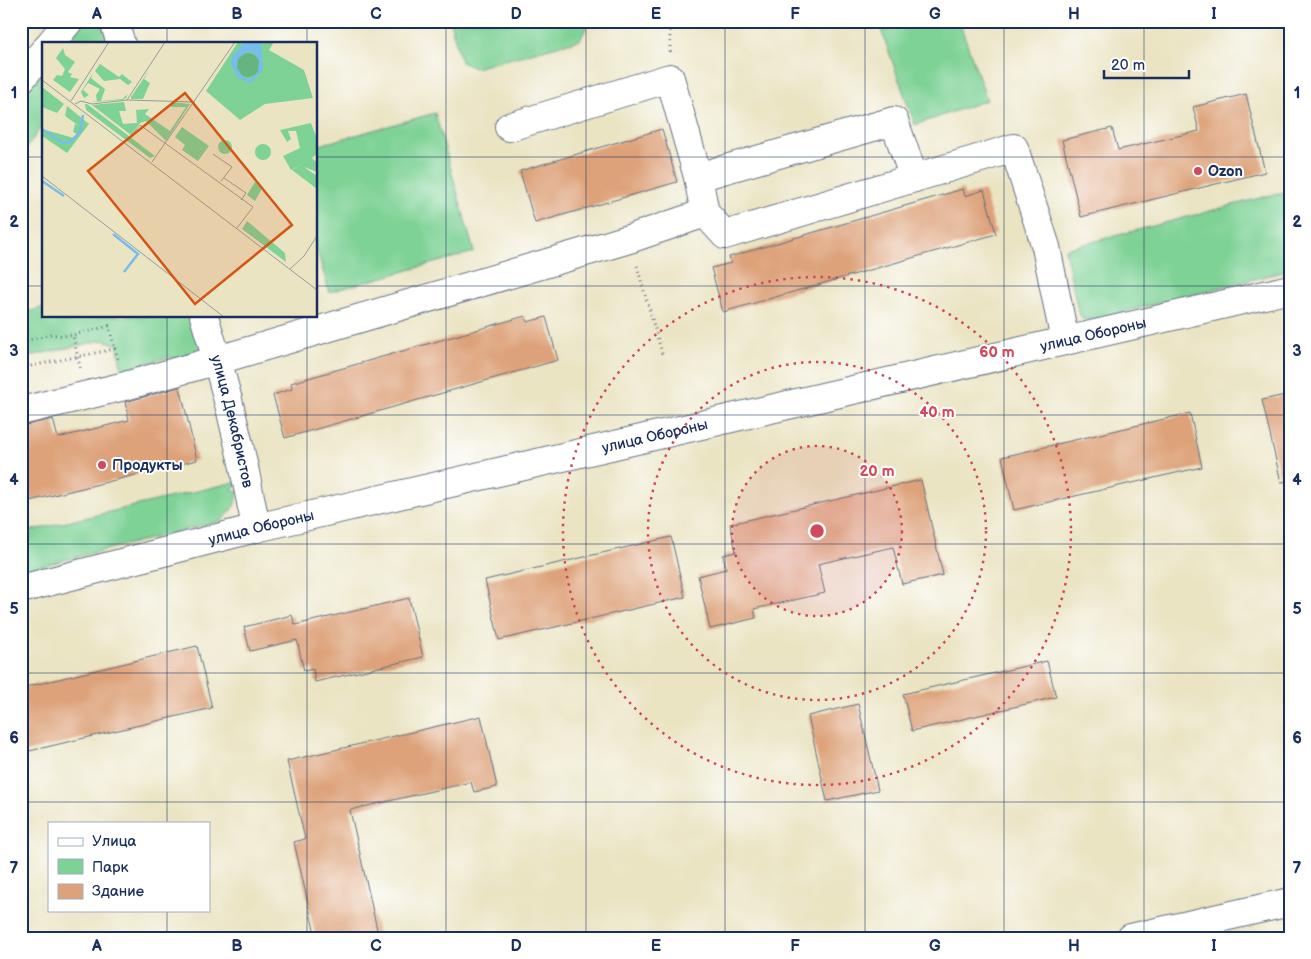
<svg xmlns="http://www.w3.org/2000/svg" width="1311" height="959" font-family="'Balsamiq Sans',sans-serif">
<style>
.green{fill:#7ed295;stroke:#4c807a}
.building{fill:#dda279}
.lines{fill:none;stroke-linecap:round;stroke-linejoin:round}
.minor-casing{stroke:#636e81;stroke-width:30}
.path{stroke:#636e81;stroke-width:3;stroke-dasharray:1 4;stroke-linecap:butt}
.minor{stroke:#fff;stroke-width:28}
.grid{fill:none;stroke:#1b2f5e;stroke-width:1;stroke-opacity:0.55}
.ring{fill:none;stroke:#d1495b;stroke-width:2.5;stroke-dasharray:2.5 5}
.poi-dot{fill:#d1495b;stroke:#fff;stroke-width:2}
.labels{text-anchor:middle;stroke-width:4;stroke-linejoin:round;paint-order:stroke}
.poi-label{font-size:15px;font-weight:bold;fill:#1b2f5e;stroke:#fff;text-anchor:start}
.street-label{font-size:15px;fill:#1b2f5e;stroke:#fff}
.inset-river{fill:none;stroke:#76bdee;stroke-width:2.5}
.inset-road{fill:none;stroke:#979c9b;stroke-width:1}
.view{fill:#d45514;fill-opacity:0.15;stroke:#d45514;stroke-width:2.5}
.inset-edge{fill:none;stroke:#1b2f5e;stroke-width:2.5}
.centre{fill:#d1495b;stroke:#fff;stroke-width:2.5}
.ring-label{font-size:15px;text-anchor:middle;font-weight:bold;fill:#d1495b;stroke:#fff;stroke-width:4;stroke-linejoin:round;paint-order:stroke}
.neatline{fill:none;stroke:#1b2f5e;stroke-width:2}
.grid-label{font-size:16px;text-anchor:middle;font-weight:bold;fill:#1b2f5e}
</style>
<rect width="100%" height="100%" fill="#fff"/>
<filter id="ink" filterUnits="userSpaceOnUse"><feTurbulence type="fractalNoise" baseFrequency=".02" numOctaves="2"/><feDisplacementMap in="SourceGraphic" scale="10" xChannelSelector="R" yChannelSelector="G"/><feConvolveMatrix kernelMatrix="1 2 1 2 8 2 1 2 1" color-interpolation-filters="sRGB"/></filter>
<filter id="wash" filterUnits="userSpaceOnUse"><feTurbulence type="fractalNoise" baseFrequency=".0096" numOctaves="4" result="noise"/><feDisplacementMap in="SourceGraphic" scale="20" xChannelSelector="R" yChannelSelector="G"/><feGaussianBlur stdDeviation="1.12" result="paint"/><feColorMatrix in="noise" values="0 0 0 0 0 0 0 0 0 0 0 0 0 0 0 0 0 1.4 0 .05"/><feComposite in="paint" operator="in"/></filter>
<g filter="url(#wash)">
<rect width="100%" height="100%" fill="#eae4c3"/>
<path class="green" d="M450 21H584L586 28 580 40 475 68 461 62Z
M878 21H959L987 100 915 125Z
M95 22C105 25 107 35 110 44H61L80 24Z
M44 65V123L23 153 21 152V91Z
M435 113 474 252 329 292 316 247V146Z
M1290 193V270L1092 320 1082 319 1077 307 1065 249 1271 195Z
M44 307V316H194L201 353 184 361 170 357 122 370 117 345 104 340 21 358V314Z
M235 482 237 486 233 487V491H238C237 505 231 512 221 521L21 571V533Z"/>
<g id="blocks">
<path class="building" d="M1246 94 1265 172 1081 217 1062 140 1112 128 1118 150 1199 131 1193 107Z
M662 129 677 182 535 223 520 171Z
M963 189 965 196 984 190 996 234 723 312 711 268 731 263 729 257Z
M525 316 527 322 546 317 558 360 285 438 273 395 292 389 291 383Z
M180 387 197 460 21 503V426L53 419 58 438 129 420 125 402Z
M1290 394V481L1281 482 1262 400Z
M1190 413 1202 467 1014 510 1002 457Z
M921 480 943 575 902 584 893 547 818 564 825 593 754 609 756 618 710 629 698 576 726 569 723 555 736 552 730 524Z
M671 537 685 597 499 640 485 580Z
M409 598 423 657 315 682 313 669 304 671 297 640 250 651 244 627 292 615 295 625Z
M197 646 212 708 21 753V688Z
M1047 661 1056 697 912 731 903 694Z
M858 704 878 790 827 801 808 716Z
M481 716 497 787 474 792 471 782 350 810 379 938H316L294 842 305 839 287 761Z"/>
</g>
</g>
<g filter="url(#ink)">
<use href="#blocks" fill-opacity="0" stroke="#636e81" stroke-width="1"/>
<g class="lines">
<defs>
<g id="minor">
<path d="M114 21 121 44"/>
<path d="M50 44 69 21"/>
<path d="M21 79 44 51"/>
<path d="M509 127 670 78 698 177 705 213"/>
<path d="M698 177 894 121 914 178"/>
<path id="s1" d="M204 316C226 386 243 456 256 528"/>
<path d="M21 411 125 386 218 360 629 239 705 213 725 235 1014 148 1046 247 1065 341"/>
<path id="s2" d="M21 589 256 528 1290 289"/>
<path d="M1131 938 1290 902"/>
</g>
</defs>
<use href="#minor" class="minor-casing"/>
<path class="path" d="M670 52V21
M637 266 663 357
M21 342 51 334 63 336 73 335
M21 368 115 349 118 359
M80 368 73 335 109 326 115 349"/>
<use href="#minor" class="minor"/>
</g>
</g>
<path class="grid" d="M167 21V44M307 21V44M446 21V938M586 21V938M725 21V938M865 21V938M1004 21V938M1144 21V938M21 157H44M316 157H1290M21 286H44M316 286H1290M167 316V823M307 316V938M21 415H1290M21 544H1290M21 673H1290M21 802H1290M167 910V938"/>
<circle cx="817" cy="531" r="85" fill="#d1495b" fill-opacity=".12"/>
<g class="ring">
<circle cx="817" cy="531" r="85"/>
<circle cx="817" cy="531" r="169"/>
<circle cx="817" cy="531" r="254"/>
</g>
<g class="poi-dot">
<circle cx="1198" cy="171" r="5"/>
<circle cx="102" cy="465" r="5"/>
</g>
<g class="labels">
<g class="poi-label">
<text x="1208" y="176">Ozon</text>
<text x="112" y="470">Продукты</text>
</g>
<g class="street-label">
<text dy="5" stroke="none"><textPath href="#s2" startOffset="1102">улица Обороны</textPath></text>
<text dy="5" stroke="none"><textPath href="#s1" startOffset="109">улица Декабристов</textPath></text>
<text dy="5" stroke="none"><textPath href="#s2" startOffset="652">улица Обороны</textPath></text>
<text dy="5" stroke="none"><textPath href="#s2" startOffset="248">улица Обороны</textPath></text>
</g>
</g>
<g transform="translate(42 42)">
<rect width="275" height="275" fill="#eae4c3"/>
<path d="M196 0H232L227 8 262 28 271 56 223 62 198 78 164 49ZM21 6 23 13 33 20 26 30 30 32 28 35 37 37 28 50 11 38 15 33 20 34 23 27 14 16ZM58 22 77 35 80 32 90 40 86 43 78 37 62 39 53 29ZM108 27 102 37 108 41 101 57H89V55ZM51 31 49 36 63 47 59 59 80 57 86 52 84 56 80 58 49 60 55 59 54 53 58 47 46 41 41 48 47 53 42 56 39 50ZM0 45 22 62 15 71 0 65ZM82 60 84 69H77L81 82 95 81 94 68 107 67 103 72 128 89 144 65H129L130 60 148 62 124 99 104 79 98 81 89 93 50 63ZM43 62H45L113 114 108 116 44 68ZM25 64 47 82 25 111 0 94V87L32 96 35 92 31 90 33 82 37 84 23 74ZM269 81 275 97V112L270 116 275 121V130L262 125 275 134V147L250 128 262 121 249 128 241 114 258 106 254 89H246L249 97 245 100 238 88ZM140 85 167 104 156 119 140 108 143 103 133 95ZM176 105a7 7 0 1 1 14 0a7 7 0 1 1-14 0ZM213 110a8 8 0 1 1 16 0a8 8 0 1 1-16 0ZM213 140 221 145 213 159 205 153ZM205 179 243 211 244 220 200 187Z" fill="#7ed295"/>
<path d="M194 23a12 12 0 1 1 24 0a12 12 0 1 1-24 0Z" fill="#66b47e"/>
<path d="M203 0H219L221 28 209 41 196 36 189 23 190 15ZM204 10 212 11 217 18 216 30 209 37 201 35 195 26 196 17Z" fill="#76bdee" fill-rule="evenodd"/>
<path class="inset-river" d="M0 87 21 101 28 100 38 90 41 73M0 139 22 154M71 192 96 212 82 230"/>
<path class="inset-road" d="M0 38 275 248M85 58 123 0M29 59 67 0M33 62 39 59 50 62 85 58 153 60M89 94 98 83 211 165 195 186M171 112 190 125 179 139M110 120 193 0M0 134 182 275M182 136 204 151 199 158M248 227 262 214 275 194"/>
<path class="view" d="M143 51 250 183 153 262 46 129Z"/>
<rect width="275" height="275" class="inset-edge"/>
</g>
<circle cx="817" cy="531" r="8" class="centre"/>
<g class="ring-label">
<text x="997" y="357">60 m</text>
<text x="937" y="417">40 m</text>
<text x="877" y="476">20 m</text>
</g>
<rect width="1311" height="959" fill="none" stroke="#fff" stroke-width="55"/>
<rect x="48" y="822" width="162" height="90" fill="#ffffff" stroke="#a4acbf"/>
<rect x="58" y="838" width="25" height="8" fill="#ffffff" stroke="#a4acbf"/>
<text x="92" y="846" font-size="15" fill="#1b2f5e">Улица</text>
<rect x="58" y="859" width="25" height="15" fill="#7ed295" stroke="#a4acbf"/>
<text x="92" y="872" font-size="15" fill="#1b2f5e">Парк</text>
<rect x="58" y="884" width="25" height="15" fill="#dda279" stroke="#a4acbf"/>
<text x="92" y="896" font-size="15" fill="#1b2f5e">Здание</text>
<path d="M1104 70v8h85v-8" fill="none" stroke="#1b2f5e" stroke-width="2.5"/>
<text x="1111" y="70" font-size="15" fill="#1b2f5e" stroke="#ffffff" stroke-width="4" paint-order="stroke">20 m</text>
<rect x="28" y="28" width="1256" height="904" class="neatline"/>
<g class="grid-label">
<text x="97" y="19">A</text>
<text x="237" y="19">B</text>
<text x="376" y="19">C</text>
<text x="516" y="19">D</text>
<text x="656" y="19">E</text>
<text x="795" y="19">F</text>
<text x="935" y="19">G</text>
<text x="1074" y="19">H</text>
<text x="1214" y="19">I</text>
<text x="14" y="98">1</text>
<text x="1297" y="98">1</text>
<text x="14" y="227">2</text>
<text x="1297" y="227">2</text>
<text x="14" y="356">3</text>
<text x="1297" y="356">3</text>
<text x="14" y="485">4</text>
<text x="1297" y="485">4</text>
<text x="14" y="614">5</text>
<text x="1297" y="614">5</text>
<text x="14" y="743">6</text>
<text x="1297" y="743">6</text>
<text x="14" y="873">7</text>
<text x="1297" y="873">7</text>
<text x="97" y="951">A</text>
<text x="237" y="951">B</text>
<text x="376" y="951">C</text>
<text x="516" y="951">D</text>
<text x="656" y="951">E</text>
<text x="795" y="951">F</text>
<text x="935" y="951">G</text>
<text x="1074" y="951">H</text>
<text x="1214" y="951">I</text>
</g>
</svg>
